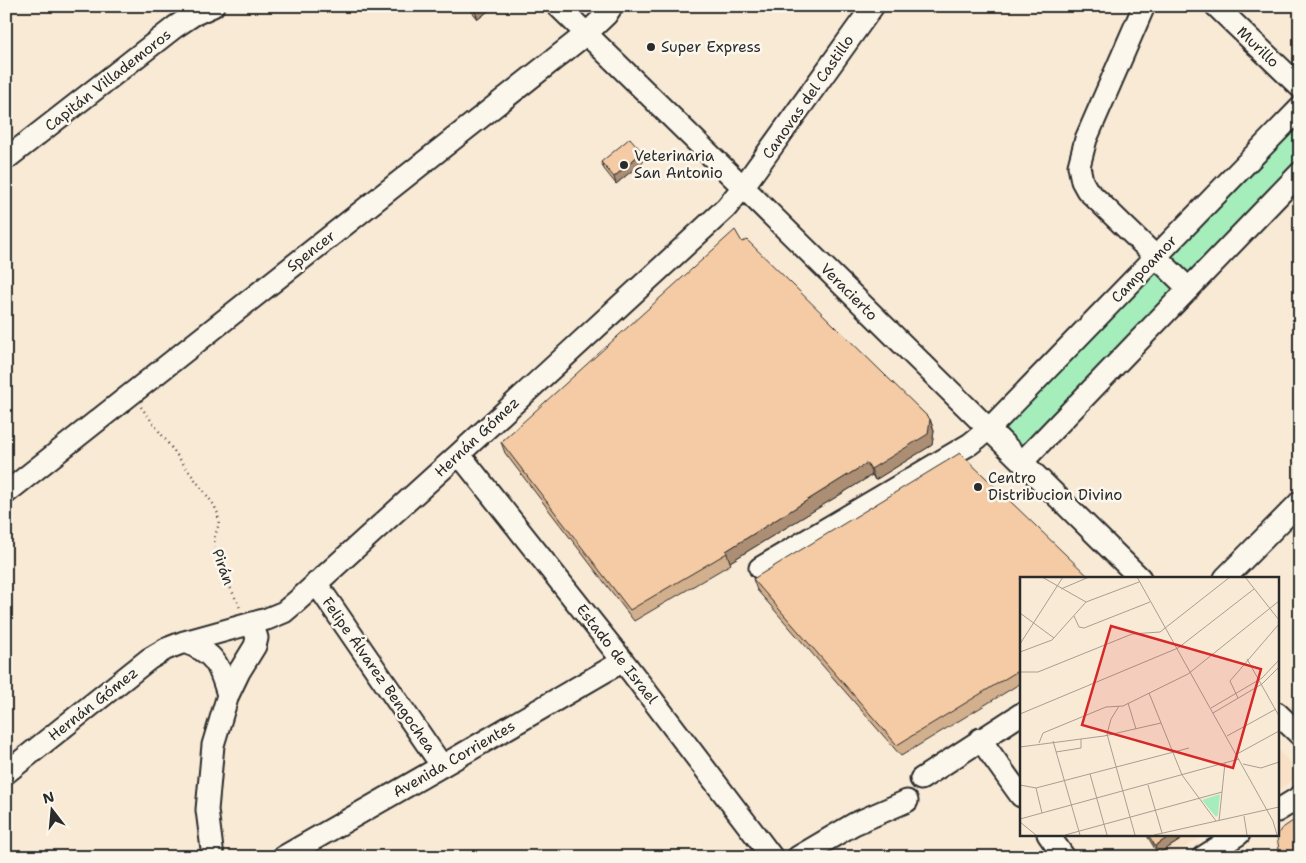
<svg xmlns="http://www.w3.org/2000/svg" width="1306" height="863" font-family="'Shantell Sans',sans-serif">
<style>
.built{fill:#f8e1c7}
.green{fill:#a5eebc;stroke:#688c74}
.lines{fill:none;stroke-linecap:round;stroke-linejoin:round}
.minor-casing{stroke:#2b2b2b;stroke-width:25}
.path{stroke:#2b2b2b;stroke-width:2.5;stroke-dasharray:1 4;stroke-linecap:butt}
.minor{stroke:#fbf7ec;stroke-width:21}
.wall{fill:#d2af8d;stroke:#2b2b2b}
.shaded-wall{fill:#ab8e73;stroke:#2b2b2b}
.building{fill:#f4cba4;stroke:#2b2b2b}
.poi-dot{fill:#2b2b2b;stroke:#fbf7ec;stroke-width:2}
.labels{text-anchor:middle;stroke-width:5;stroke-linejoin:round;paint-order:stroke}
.poi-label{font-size:15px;fill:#2b2b2b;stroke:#fbf7ec;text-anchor:start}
.street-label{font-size:15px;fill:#2b2b2b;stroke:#fbf7ec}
.inset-road{fill:none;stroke:#a79e92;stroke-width:1}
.view{fill:#d62828;fill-opacity:0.15;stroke:#d62828;stroke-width:2.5}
.inset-edge{fill:none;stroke:#2b2b2b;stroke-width:2.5}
</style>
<rect width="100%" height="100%" fill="#f9ead6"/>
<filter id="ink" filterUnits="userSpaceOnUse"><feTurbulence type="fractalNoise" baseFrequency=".02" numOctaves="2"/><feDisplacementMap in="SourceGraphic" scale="10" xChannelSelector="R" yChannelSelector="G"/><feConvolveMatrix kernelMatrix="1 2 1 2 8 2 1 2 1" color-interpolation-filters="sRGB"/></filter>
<g filter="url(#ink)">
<path class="built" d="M1277 749 1297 769 1294 780 1277 791Z
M1146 834H1206L1169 857H1160Z"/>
<path class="green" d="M1300 120V163L1188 278 1167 259Z
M1157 271 1178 286 1025 444 1020 443 1007 430V426L1150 273Z"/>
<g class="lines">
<defs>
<path id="minor" d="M558 6 743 187 1140 578
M1144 6 1086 139 1079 166 1082 181 1087 190 1189 289
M1216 6 1300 87
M6 159 175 27 193 15 213 6
M459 454 623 661 772 857
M1022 462 1300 173
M6 493 586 34 606 15 612 6
M760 568 970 444 989 429 1300 108
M1225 578 1300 502
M316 583 442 766
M184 642C216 653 219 665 228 695
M1277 713 1300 735
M980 739 1021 796
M6 773 149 659 166 649 184 642 267 619 284 612 297 601 459 454 726 208 743 187 873 6
M921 779 1021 714
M1277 811 1300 797
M1048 834 1064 857
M213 857 207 810 213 745 228 695 239 672 255 646 257 638 252 623
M283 857 442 766 623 661
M798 857 854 824 907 801
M1203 857 1239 834"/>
</defs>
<use href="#minor" class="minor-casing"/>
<path class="path" d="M141 407 214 505 218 514 219 524 214 539 215 548 230 587 240 608"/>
<use href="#minor" class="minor"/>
</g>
<path class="wall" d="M467 6H490L491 9 478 19Z
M642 152 645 160 616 184 604 169 601 162Z
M742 242 930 419 934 431 932 445 875 480 872 475 730 562 731 564 634 621 505 453 501 442Z
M1021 578V683L901 756 757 590 753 579Z
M1146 834H1185L1182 837V839L1158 854Z"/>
<path class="shaded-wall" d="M482 6H490L491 9 478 19 475 12Z
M642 152 645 160 616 184 614 177Z
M930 419 934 431 932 445 875 480 871 469Z
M867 463 872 475 730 562 726 551Z
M1173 834H1181L1182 839 1158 854 1155 846Z"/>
<path class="building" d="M471 6H482L475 12Z
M630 138 642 152 614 177 601 162Z
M735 230 742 242 747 240 930 419 928 434 871 469 867 463 726 551 727 553 630 610 501 442Z
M960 453 1090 578H1021V669L897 745 753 579Z
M1293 821 1300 832V857H1280L1277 836 1281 829Z
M1148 834H1173L1155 846Z
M539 851 543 857H530Z"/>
</g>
<g class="poi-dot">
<circle cx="651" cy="47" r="5"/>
<circle cx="624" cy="165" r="5"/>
<circle cx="978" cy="487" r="5"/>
</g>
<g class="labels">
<g class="poi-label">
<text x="661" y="52">Super Express</text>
<text x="634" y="161">Veterinaria<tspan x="634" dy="17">San Antonio</tspan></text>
<text x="988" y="483">Centro<tspan x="988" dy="17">Distribucion Divino</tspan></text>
</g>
<g class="street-label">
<text transform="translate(1258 47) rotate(44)" y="5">Murillo</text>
<text transform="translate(108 80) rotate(-38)" y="5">Capitán Villademoros</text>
<text transform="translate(808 97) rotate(-55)" y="5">Canovas del Castillo</text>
<text transform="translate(311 251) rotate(-38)" y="5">Spencer</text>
<text transform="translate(1144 269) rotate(-46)" y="5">Campoamor</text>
<text transform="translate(849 292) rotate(45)" y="5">Veracierto</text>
<text transform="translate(477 437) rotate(-43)" y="5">Hernán Gómez</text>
<text transform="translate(223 567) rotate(70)" y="5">Pirán</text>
<text transform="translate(617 654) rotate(52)" y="5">Estado de Israel</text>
<text transform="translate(379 675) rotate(55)" y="5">Felipe Álvarez Bengochea</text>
<text transform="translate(93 704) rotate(-38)" y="5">Hernán Gómez</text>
<text transform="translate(454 759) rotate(-30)" y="5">Avenida Corrientes</text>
</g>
</g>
<g transform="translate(1020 577)">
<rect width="259" height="259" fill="#f9ead6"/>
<path d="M200 217 198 238 196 240 182 223Z" fill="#a5eebc"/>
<path class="inset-road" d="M22 0 66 25M117 0 253 244 257 258M225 0 259 43M41 12 69 0M0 36 34 61M54 39 59 50 64 51 130 25M0 67 43 0M0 75 32 63 66 25 119 5M227 82 259 139M0 95H18L112 57 140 55 210 0M129 116 162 198 196 244M218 121 210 104 259 47M108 126 116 152M99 129 91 142 87 157 115 258M191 131 242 101 259 83M193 136 242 107 259 90M0 137 158 71 234 12M207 159 256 132M33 164 60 258M19 166 23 156 86 130 103 129 168 97 259 24M0 170 84 159 141 146M36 175 61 171V162M217 177 259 154M223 187 241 191 259 185M70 197 87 258M0 208 16 211 169 171M128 208 142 256M16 211 22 236M224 239 227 258M0 242 219 182M199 244 205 186M0 245 16 258M45 258 202 215M134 258 259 230"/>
<path class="view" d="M91 49 241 92 213 191 62 148Z"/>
<rect width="259" height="259" class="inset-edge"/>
</g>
<rect width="1306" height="863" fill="none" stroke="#fbf7ec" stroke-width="25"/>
<rect x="12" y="12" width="1281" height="838" fill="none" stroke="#2b2b2b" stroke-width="2" filter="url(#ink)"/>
<g transform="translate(52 810) rotate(344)" stroke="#fbf7ec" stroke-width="4" paint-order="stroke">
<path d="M0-4L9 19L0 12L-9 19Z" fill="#2b2b2b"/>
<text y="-8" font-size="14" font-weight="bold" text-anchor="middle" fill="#2b2b2b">N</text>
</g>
</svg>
